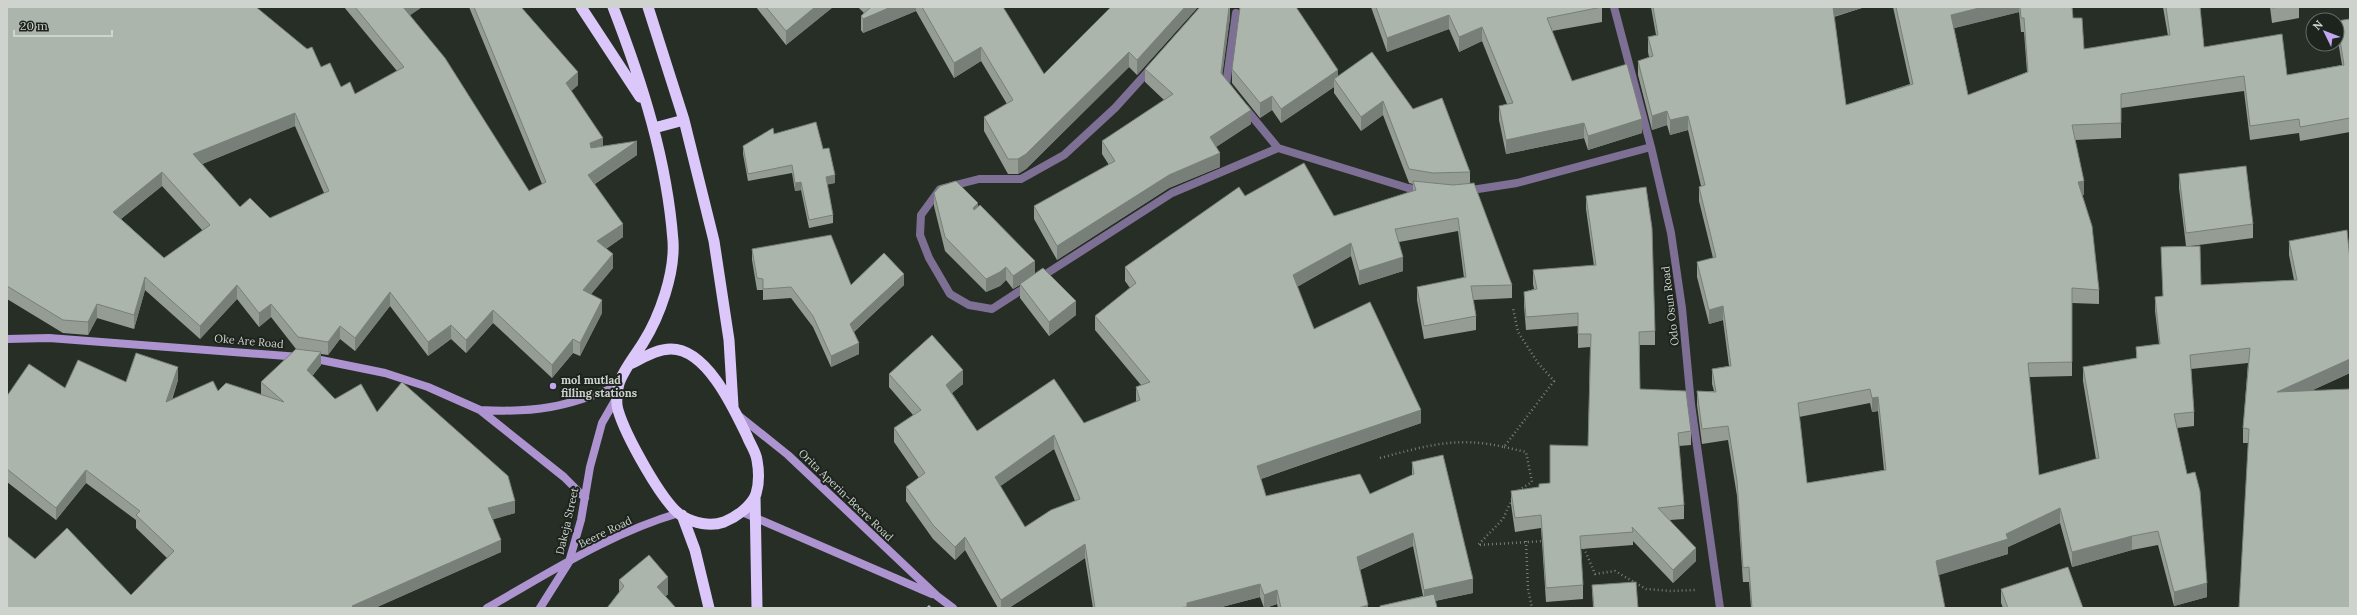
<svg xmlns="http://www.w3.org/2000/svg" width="2357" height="615" font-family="Lora,serif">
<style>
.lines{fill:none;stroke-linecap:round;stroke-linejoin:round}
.path{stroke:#797f78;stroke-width:2.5;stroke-dasharray:1 3;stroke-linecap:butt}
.minor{stroke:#7e6f94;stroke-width:8}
.secondary{stroke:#ad94d1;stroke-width:8}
.trunk{stroke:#dbc7f9;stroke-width:11}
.wall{fill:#949c94;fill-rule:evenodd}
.shaded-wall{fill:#787f78}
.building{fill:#acb5ac;stroke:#787f78;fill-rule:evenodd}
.poi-dot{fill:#c5a7f1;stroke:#1d241d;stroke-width:1.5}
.labels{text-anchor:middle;stroke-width:4;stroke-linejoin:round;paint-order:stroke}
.street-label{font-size:11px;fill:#cfd3ce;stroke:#1d241d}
.poi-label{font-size:11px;font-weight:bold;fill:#cfd3ce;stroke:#1d241d;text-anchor:start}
</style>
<rect width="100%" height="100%" fill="#262e26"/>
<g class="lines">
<path class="path" d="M1504 447 1526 452 1532 482 1519 490
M1380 458C1426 446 1456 436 1504 447L1554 381 1538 363 1518 332 1513 308
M1512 499 1503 519 1478 545 1545 541
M1526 541 1528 589 1532 608
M1584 548 1595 574 1615 571 1646 589 1671 591 1696 590"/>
<path class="minor" d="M1614 7 1651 147 1671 233 1682 308 1691 404 1720 608
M1230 90 1226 85 1236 13
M1245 108 1278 148
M1465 191 1517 183 1651 147
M1038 279 1172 193 1278 148 1408 188 1424 190
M1029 285 992 309 969 305 950 294 929 258 920 235 921 215 940 189 979 179H1021L1064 155 1115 108 1153 66"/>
<path class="secondary" d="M7 339 49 338 300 357
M311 358 385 373 428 387 480 410 564 477 585 498
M480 410C536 413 566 407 618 386
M738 415 788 455 937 596 953 608
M742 512 932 594
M487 608C549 573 610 533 679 513
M540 608 569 562 581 520 590 467 602 423 617 397"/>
<path class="trunk" d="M581 7 640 97
M613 7C642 82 667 160 673 241 675 273 660 316 643 343 636 354 619 376 618 388 617 394 616 404 618 410 625 434 662 503 682 516 694 523 710 527 724 522 736 517 751 507 756 494 759 484 759 471 757 460 756 452 750 444 747 436 734 409 707 349 671 349 656 349 643 358 630 364
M648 7 684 120 714 241 729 340 733 406
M654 128 684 120
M755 496 757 608
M682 515 695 550 709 608"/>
</g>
<path class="wall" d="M7 7 53 8 321 67 341 87 355 94 397 71 344 7H422L410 15 529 191 542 184 469 7H521L578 85 571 91 603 146 637 155 595 184 623 237 606 249 613 268 591 294 602 313 580 356 573 353 552 378 493 323 466 353 451 339 428 356 390 306 355 351 340 339 328 355 321 354V365L312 376 335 399 377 412 515 513 493 519 501 552 375 608H7L35 559 131 595 167 558 136 528V520L86 483 56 520 7 482V396L65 388 126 382 178 380 172 400 218 391 262 395 261 394V382L296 349 271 317 259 327 237 299 200 339 145 290 134 329 97 318 88 335 63 333 7 299ZM295 126 324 193 270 218 240 207 202 164ZM162 186 203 231 164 258 121 219Z
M756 7H833L786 45Z
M858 7H1003L1044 74 1111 8 1110 7H1198L1137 75 1129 67 1026 169 1018 174H1008L984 131V117L1007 104 981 61 954 78 916 11 863 33 861 30V16L864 13Z
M1230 7V17L1222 75 1251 124 1216 147 1220 167 1169 188 1057 260 1034 219V206L1109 165 1102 154V141L1164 100 1145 82V69Z
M1371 7H1605L1602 8V22L1552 31 1572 81 1642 133 1588 150 1584 138 1506 154 1499 120V106L1507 104 1482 41 1459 52 1449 29 1387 52Z
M1651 7H1865L1834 17 1846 105 1910 84 1893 7H2072L2073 18 2084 49 2168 36 2163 7H2200L2204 47 2287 75 2342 65 2337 35V21L2350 19V132L2300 141 2299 133 2250 140 2244 91 2121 108V138L2075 140 2084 195H2082L2099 290V304L2072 303V376L2029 377 2039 475 2096 459 2083 381V367L2136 358V347L2159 344 2155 311V297L2163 296 2161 247 2186 246 2179 188V174L2253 224V238L2191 246 2201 285 2294 280 2289 255V241L2350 260V373L2313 390 2248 443H2243V428L2248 363 2191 369 2194 412V426L2177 428 2207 597 2174 606 2158 545 2132 550 2072 567 2060 523 2008 547V554L1938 575 1945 608H1751L1749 582H1743L1737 496 1728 440 1702 444 1697 405V391H1714L1712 384V369L1729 366 1723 320 1709 324 1697 277V262L1713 258 1699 201V187L1701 186 1688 130 1670 135 1667 125 1652 130 1638 75V61L1649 57 1648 52V37L1656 35ZM2019 12 2021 32H2024L2027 72 1968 95 1954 28ZM1870 403 1872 412 1878 411 1884 470 1807 483 1799 417Z
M2270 7H2299V18L2272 23Z
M1232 69 1338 76 1413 109 1470 172V183L1512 285V298L1473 300 1476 316V330L1424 339 1417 300V287L1464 278 1458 231 1399 242 1403 271 1359 285 1351 256 1297 287 1314 329 1421 423 1261 479 1266 496 1370 494 1412 475V462L1473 593 1435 601 1437 608H1380V606L1423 596 1413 546 1360 570 1368 608H1278L1277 604 1266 608H1264L1260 597 1218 608H1093L1085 558 1009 608H998L965 550 955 560 933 539 906 501V487L919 478 894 442V428L913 415 889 387V374L963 384 952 393 977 431 1084 423 1136 402V387L1141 385 1095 330V316L1130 288 1125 281V267L1245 196 1334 216 1413 191V184L1409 183 1383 115 1361 131 1334 93V87L1281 123 1272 110 1260 118 1232 83ZM1054 449 1075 501 1025 527 1000 486Z
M774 134 835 183 827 184 833 215V223L809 228 801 190 795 191 792 173 748 181 743 154V146Z
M934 193 978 207 1035 274 1076 315 1049 336 1020 298V285L1013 289 1006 280 1000 286 986 292 945 251 934 206Z
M1586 196 1655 331V345H1640V389L1691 431V445L1679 446 1684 505V519L1670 520 1696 561 1673 583 1633 541V545L1581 549 1583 585V599L1546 602 1541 528 1515 532 1511 504V491L1539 487 1550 483 1588 446 1590 347 1578 348V326L1526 330 1524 306V292L1534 289 1533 284V270L1594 266 1586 209Z
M752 249 851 285H904L854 332 859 354 831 367 813 327 791 298 763 300V290H757L752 260Z
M619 580 668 594 666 596 619 592Z
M1592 585 1638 608H1593Z
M2001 589 2083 608H2003L2001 603Z"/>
<path class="shaded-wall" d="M403 7H422L403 20Z
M815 7H833L786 45V31Z
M869 7H916V11L863 33V19L869 16Z
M1185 7H1198L1137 75V60Z
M1229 7 1230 17 1221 86V73Z
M1832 7H1865L1832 17Z
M1983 7H2019V12L1951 29V15Z
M1449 15V29L1387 52V38Z
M1482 27V41L1459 52V37Z
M981 47V61L954 78V63Z
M1129 52V67L1026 169 1018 174V159Z
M1338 70V84L1334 79V87L1281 123V109Z
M578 72V85L566 96V83Z
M1272 96V110L1260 118V103Z
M1383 101V115L1361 131V117Z
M1251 110V124L1210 151V137Z
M1667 111V125L1652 130V116Z
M295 113V126L193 168V154Z
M1688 116V130L1670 135V120Z
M1642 119V133L1588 150V136Z
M1584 123V138L1506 154V140Z
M603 138V151L590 157V143Z
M637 141V155L588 188V175Z
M1220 153V167L1169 188 1057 260V246L1169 175Z
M162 172V186L113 225V212Z
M835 175V183L826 185V177Z
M2084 181V195L2078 196V182Z
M801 182V190L795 191V183Z
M978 203V216L973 208Z
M623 224V237L597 255V241Z
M1351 243V256L1293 289V275Z
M613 254V268L583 304V290Z
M1403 257V271L1359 285V271Z
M1035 261V274L1013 289V276Z
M1006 267V280L1000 286 986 292V279Z
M904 274V285L850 335V324Z
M145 277V290L134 329V315Z
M237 285V299L200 339V326Z
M390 292V306L355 351V338Z
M602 300V313L580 356V343Z
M1076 301V315L1049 336V322Z
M97 304V318L88 335V322Z
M271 304V317L259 327V313Z
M1723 306V320L1709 324V310Z
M493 310V323L466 353V340Z
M451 325V339L428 356V342Z
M340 326V339L328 355V342Z
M573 339V353L552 378V365Z
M859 343V354L831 367V356Z
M321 352V365L307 383V370Z
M2350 359V373L2277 406V392Z
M178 367V380L166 415V402Z
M963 370V384L946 398V385Z
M1878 397V411L1872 412V398Z
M1421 410V423L1257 480V466Z
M1054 435V449L995 490V477Z
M86 470V483L56 520V508Z
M515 501V513L488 521V508Z
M2060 508V523L2008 547V554L1936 576V561L2006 534Z
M1413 533V546L1357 571V557Z
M2132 536V550L2072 567V552Z
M965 537V550L955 560V547Z
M501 540V552L375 608H352V606Z
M1085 544V558L1009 608H1001V600Z
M1696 548V561L1673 583V570Z
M668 577V594L657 604V587Z
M1473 579V593L1424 603V590Z
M2207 583V597L2174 606V592Z
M1260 584V597L1218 608H1187V603Z
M1277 590V604L1264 608V595Z
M1368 605V608H1358Z"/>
<path class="building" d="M7 7H52L53 8 54 7H256L307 49 312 47 321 67 330 63 341 87 350 82 355 94 404 67 355 7H403L445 58 529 191 546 182 474 7H521L578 72 566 83 603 138 590 143 591 148 637 141 588 175 623 224 597 241 613 254 583 290 602 300 580 343 573 339 552 365 493 310 466 340 451 325 428 342 390 292 355 338 340 326 328 342 298 337 271 304 259 313 237 285 200 326 145 277 134 315 97 304 88 322 63 320 7 286ZM295 113 329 191 270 218 250 198 240 207 193 154ZM162 172 210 225 164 258 113 212Z
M766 7H815L786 31Z
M871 7H891L863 19 861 16Z
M922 7H1003L1044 74 1111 7H1185L1137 60 1129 52 1026 154 1018 159H1008L984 117 1013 100 981 47 954 63Z
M1200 7H1229L1221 73 1251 110 1210 137 1220 153 1169 175 1057 246 1034 206 1115 161 1102 141 1173 94 1145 69Z
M1240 7H1296L1338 70 1281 109 1272 96 1260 103 1232 69Z
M1376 7H1602L1547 18 1572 81 1627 64 1642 119 1588 136 1584 123 1506 140 1499 106 1513 103 1482 27 1459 37 1449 15 1387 38Z
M1653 7H1833L1846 105 1913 84 1896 7H1983L1951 15 1968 95 2028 72 2024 18H2021L2020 7H2072L2073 18H2082L2084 49 2170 35 2166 7H2200L2204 47 2282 34 2287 75 2344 65 2337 21 2350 19V118L2300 127 2299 119 2250 126 2244 76 2121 94V123L2072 125 2084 181 2078 182 2092 226 2099 290 2072 288V362L2028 363 2039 475 2099 458 2083 367 2137 358 2136 347 2160 344 2155 297 2163 296 2161 247 2200 246 2201 285 2297 280 2289 241 2347 230 2350 260V359L2277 392 2350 389V608H2239L2249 429 2243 428 2250 348 2190 355 2194 412 2174 414 2187 474 2195 472 2200 491 2207 583 2174 592 2158 531 2132 536 2072 552 2060 508 2006 534 2008 539 1936 561 1945 608H1752L1749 567 1743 568 1737 481 1728 426 1702 429 1697 391 1716 392 1712 369 1731 366 1723 306 1709 310 1697 262 1716 257 1699 187 1705 185 1688 116 1670 120 1667 111 1652 116 1638 61 1653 56 1648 37 1658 35ZM1870 389 1872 398 1878 397 1886 470 1807 483 1798 403Z
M2272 7H2281L2272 8Z
M1372 52 1413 109 1442 98 1470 172 1433 173 1409 169 1383 101 1361 117 1334 79Z
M816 122 823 149 829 148 835 175 826 177 833 215 809 220 801 182 795 183 792 165 748 174 743 146 773 128 774 134Z
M1304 163 1334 216 1416 190 1413 181 1453 185 1474 183 1512 285 1471 286 1476 316 1424 326 1417 287 1466 277 1458 218 1395 229 1403 257 1359 271 1351 243 1293 275 1314 329 1370 302 1421 410 1257 466 1266 496 1360 474 1370 494 1414 474 1412 462 1443 455 1473 579 1424 590 1413 533 1357 557 1368 605 1358 608H1281L1277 590 1264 595 1260 584 1187 603V607L1174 608H1095L1085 544 1001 600 965 537 955 547 933 525 906 487 925 473 894 428 921 410 889 374 932 335 963 370 946 385 977 431 1054 379 1084 423 1140 400 1136 387 1150 382 1095 316 1136 283 1125 267 1239 187 1245 196ZM1054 435 1080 499 1051 510 1025 527 995 477Z
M2246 166 2253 224 2186 233 2179 174Z
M956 181 978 203 973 208 974 210 980 205 1035 261 1013 276 1006 267 1000 272 986 279 945 237 934 193 940 186Z
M1646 187 1652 228 1655 331 1639 332 1640 389 1686 391 1691 431 1678 433 1684 505 1658 508 1696 548 1673 570 1632 527 1633 532 1580 536 1583 585 1546 588 1541 515 1515 518 1511 491 1539 487V484L1550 483V445L1588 446 1591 334H1578V313L1526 317 1524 292 1537 289 1533 270 1596 265 1586 196Z
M831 235 851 285 884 253 904 274 850 324 859 343 831 356 813 316 791 287 763 289V279L757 278 752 249Z
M1043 268 1076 301 1049 322 1020 284Z
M296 349 321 352 307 370 335 399 361 384 377 412 402 382 508 476 515 501 488 508 501 540 352 606 354 608H7V536L35 559 67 528 131 595 174 551 136 515 140 511 86 470 56 508 7 469V396L29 364 65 388 78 360 126 382 136 353 178 367 166 402 213 381 218 391 226 383 284 402 261 382Z
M649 555 668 577 657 587 676 608H607L624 586 619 580Z
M2068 567 2083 608H2008L2001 589Z
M1636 582 1638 608H1594L1592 585Z
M1434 594 1437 608H1380V606Z
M929 605 932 608H926Z"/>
<circle class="poi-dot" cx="553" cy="386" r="4"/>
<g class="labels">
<g class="street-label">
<text transform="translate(1670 306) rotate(-97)" y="4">Odo Osun Road</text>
<text transform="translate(249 341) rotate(5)" y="4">Oke Are Road</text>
<text transform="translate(846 495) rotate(44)" y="4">Orita Aperin-Beere Road</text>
<text transform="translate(567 521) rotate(-77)" y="4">Dakeja Street</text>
<text transform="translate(605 532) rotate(-26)" y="4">Beere Road</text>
</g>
<g class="poi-label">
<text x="561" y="384">mol mutlad<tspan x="561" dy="13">filling stations</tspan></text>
</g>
</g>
<rect width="2357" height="615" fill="none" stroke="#cfd3ce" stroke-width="16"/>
<g transform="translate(2325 32) rotate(313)"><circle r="19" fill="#1d241d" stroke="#646a64"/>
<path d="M0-3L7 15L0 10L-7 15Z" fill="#c5a7f1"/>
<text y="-6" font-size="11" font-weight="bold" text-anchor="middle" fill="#cfd3ce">N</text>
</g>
<path d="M14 30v6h98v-6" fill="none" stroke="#cfd3ce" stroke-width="2"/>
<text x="20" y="30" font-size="12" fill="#cfd3ce" stroke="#1d241d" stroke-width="3" paint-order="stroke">20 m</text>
</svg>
